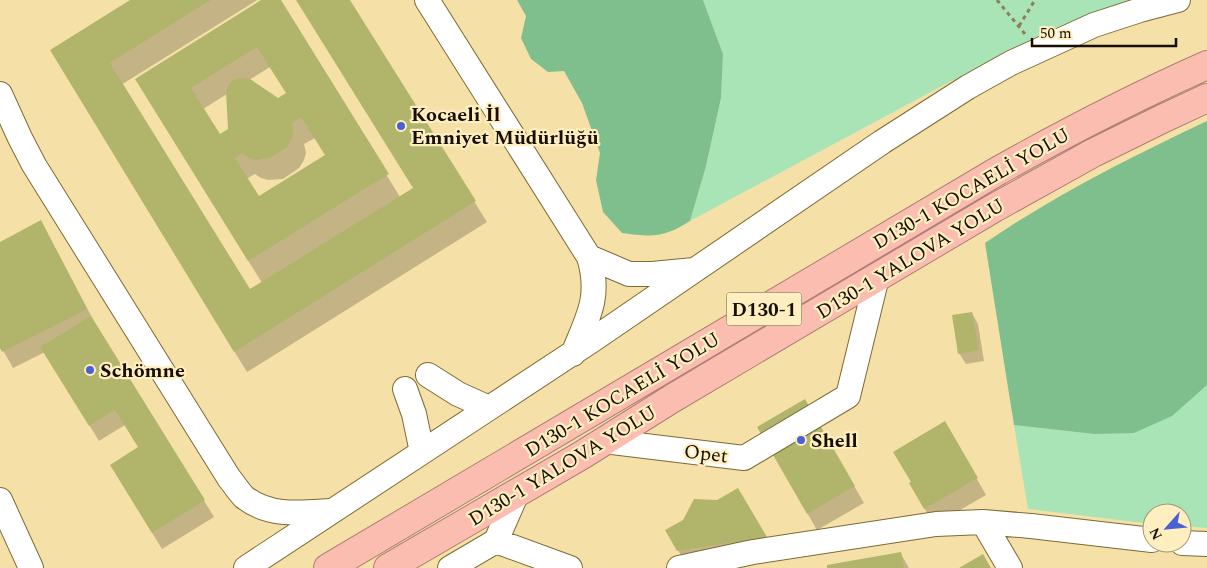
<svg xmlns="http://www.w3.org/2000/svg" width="1207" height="568" font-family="Spectral,serif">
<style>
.green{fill:#a9e4b6}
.forest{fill:#7fbf8e}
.shadow{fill:#0003;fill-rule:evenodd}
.building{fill:#b1b56b;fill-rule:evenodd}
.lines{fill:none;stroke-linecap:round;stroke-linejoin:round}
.minor-casing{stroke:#7d6a34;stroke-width:26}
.highway-casing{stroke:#ac8073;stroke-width:30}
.path{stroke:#8d7f59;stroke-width:3;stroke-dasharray:4 4;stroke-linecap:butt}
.minor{stroke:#fff;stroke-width:24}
.highway{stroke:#fcbdb1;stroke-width:28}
.poi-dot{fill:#4a61d5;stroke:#feeec0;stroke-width:2}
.labels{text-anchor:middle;stroke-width:4.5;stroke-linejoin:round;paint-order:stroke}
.shield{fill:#feeec0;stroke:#5c523a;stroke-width:1}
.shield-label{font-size:19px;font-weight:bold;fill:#160f00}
.poi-label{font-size:20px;font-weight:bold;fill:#160f00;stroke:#feeec0;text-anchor:start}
.street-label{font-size:20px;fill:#160f00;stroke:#feeec0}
</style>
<rect width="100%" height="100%" fill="#f5e1a7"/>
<path class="green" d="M703 0H1128L1047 31 940 87 690 221 706 166 721 98 723 54Z
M1207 385V528L1182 526V513H1152V524L1028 509 1014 425 1094 434Z"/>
<path class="forest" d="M517 0H703L723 54 721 98 706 166 690 221C663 238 653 237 622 233L603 212 596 180 600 153 582 103 564 71 548 72 531 59 521 38 526 16Z
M1207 121V385L1172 416 1134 433 1094 434 1014 425 985 243C1055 195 1131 157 1207 121Z"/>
<path class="shadow" d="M132 0H257L121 85 250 291 262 283 149 100 263 0H279L400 197 414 188 297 0H348L487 222 247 372 64 72ZM270 67 287 94 278 99 249 80ZM227 94 229 130 220 136 203 109ZM315 138 326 156 258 198 246 179 255 174 261 178 268 180 283 179 299 168 304 160 306 153 304 144Z
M50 238 95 323 214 517 162 549 121 482 139 448 125 425 99 441 45 352 13 368 0 345V243Z
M972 313 978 324 984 361 966 364 959 353Z
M805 401 864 503 817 530 758 427Z
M945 423 986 495 934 525 911 484Z
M737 490 775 554 688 568 667 530Z
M901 554 909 568H829Z"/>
<path class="building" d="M130 0H211L110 63 250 289 413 188 296 0H350L476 201 234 352 50 50Z
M261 0H281L389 174 248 261 135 79ZM257 47 286 93 278 98 250 79 241 78 233 80 228 86 226 92 228 129 220 134 191 88ZM301 117 325 155 259 196 235 158 242 153 247 157 255 160 270 158 279 152 287 147 292 139 294 131 292 123Z
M41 220 87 309 2 352 0 348V242Z
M972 312 979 350 958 354 952 315Z
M91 316 205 500 152 533 110 465 138 447 115 410 89 426 40 347Z
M805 399 855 486 807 514 757 427Z
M945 421 978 478 924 509 909 483 911 482 893 452Z
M738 488 767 537 677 551 665 530 683 520 694 499 717 500Z
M901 552 904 568H827V565Z
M983 554 991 568H959Z"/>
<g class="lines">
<defs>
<path id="minor" d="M427 0 589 257C601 297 588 317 573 354
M0 94 20 138 34 165 229 478C234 484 239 492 244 497 269 517 300 513 329 511
M589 257 629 274H652L694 270
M428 375 458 394 489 408
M405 389 414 414 422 452
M604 441 744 458 848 396 877 277
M0 500 31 568
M983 522 1010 568
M496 541 570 568
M1182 543 1207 544
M246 568 594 339 882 142 968 87 1011 63 1094 25 1140 10 1178 0
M450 568 496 541 517 493
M679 568 753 552 936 524 983 522 1031 526 1152 540"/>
<path id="highway" d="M328 568 996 172C1065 133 1135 97 1207 65
M388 568 582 455 673 398 994 208 1093 153 1162 119 1207 98"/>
</defs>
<use href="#minor" class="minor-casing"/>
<use href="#highway" class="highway-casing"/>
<path class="path" d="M997 0 1025 34
M1019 26 1035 0"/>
<use href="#minor" class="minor"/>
<use href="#highway" class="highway"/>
</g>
<g class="poi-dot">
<circle cx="401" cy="126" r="5"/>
<circle cx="90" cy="370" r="5"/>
<circle cx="801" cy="440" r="5"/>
</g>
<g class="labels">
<rect class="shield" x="726.5" y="292.5" width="75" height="33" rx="4"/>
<g class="shield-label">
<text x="764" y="316">D130-1</text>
</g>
<g class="poi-label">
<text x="411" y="121">Kocaeli İl<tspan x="411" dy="23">Emniyet Müdürlüğü</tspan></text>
<text x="100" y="377">Schömne</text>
<text x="811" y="447">Shell</text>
</g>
<g class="street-label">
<text transform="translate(971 188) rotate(-30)" y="7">D130-1 KOCAELİ YOLU</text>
<text transform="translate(910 258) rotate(-31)" y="7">D130-1 YALOVA YOLU</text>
<text transform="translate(622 394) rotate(-31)" y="7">D130-1 KOCAELİ YOLU</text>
<text transform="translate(706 453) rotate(7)" y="7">Opet</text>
<text transform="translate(562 465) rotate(-31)" y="7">D130-1 YALOVA YOLU</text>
</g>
</g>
<g transform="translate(1167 528) rotate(243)"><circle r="24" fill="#feeec0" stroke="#a19573"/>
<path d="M0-4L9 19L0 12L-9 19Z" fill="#4a61d5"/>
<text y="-8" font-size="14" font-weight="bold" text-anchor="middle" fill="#160f00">N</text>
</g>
<path d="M1032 38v8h144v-8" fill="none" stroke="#160f00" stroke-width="2.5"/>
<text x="1040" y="38" font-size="15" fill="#160f00" stroke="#feeec0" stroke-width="4" paint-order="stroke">50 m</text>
</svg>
